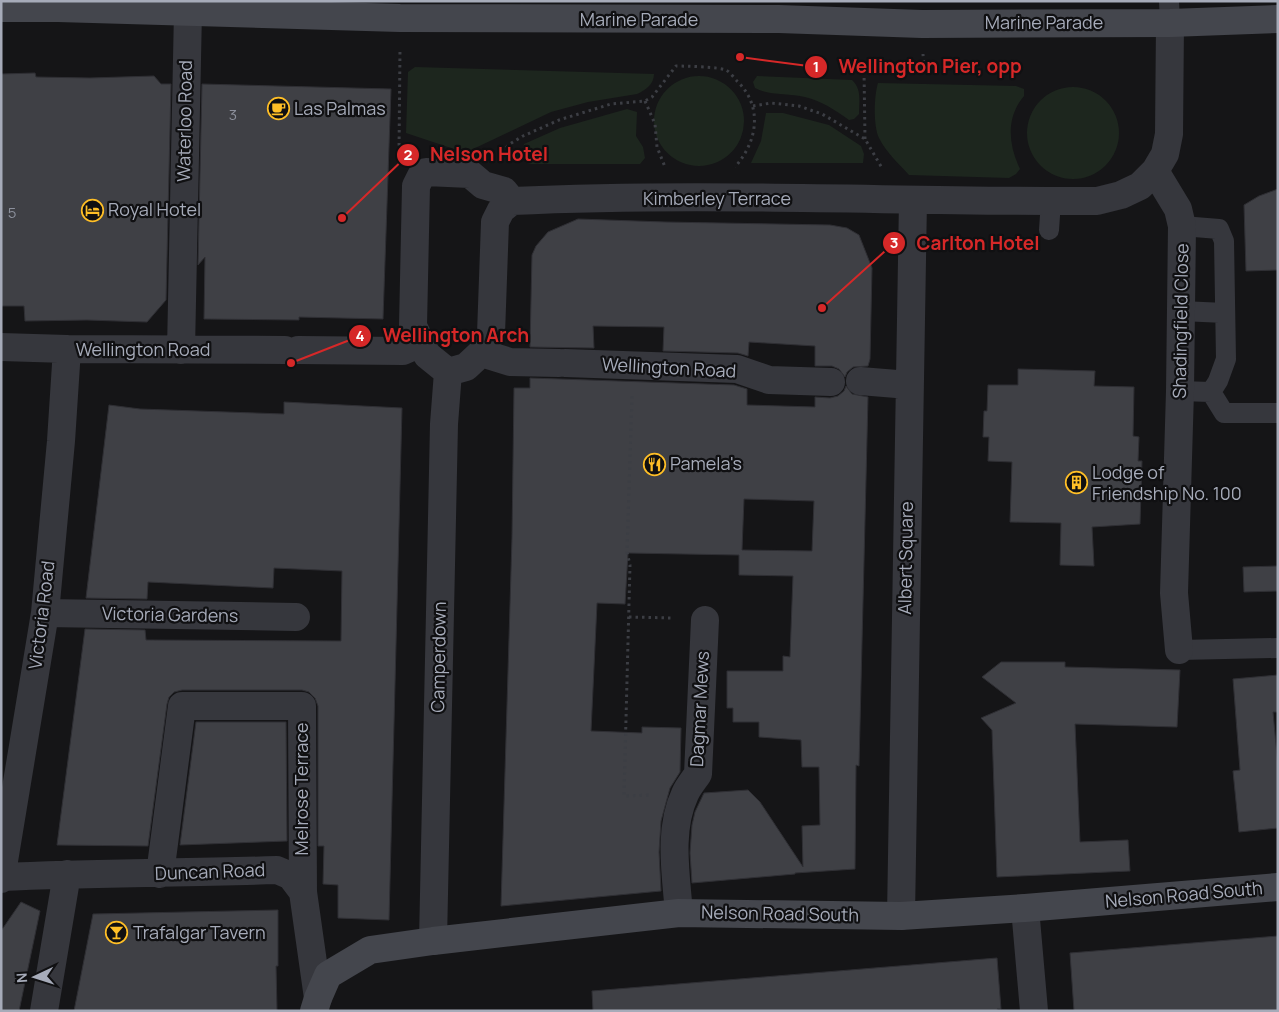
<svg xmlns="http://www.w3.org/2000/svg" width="1279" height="1012" font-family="Manrope,sans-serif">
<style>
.green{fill:#1d261e}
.building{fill:#3f4045;stroke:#2f2f34;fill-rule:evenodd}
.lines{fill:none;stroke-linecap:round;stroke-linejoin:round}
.path{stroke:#3c3e44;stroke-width:3;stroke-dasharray:2.5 4;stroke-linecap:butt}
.lane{stroke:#36373d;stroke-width:20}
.street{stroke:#36373d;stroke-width:28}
.secondary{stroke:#44464d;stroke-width:28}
.labels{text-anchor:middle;stroke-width:4.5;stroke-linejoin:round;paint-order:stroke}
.number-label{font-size:15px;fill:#8c909c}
.street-label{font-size:18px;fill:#a6abb9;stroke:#101012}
.poi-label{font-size:18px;fill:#a6abb9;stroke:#101012;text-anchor:start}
.leader{fill:none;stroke:#d62828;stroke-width:2}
.callout-dot{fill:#d62828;stroke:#101012;stroke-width:2}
.mark-label{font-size:15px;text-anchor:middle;font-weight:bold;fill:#fff}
.callout-label{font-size:19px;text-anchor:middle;font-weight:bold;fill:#d62828;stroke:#101012;stroke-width:4.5;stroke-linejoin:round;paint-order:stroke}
</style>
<rect width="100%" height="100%" fill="#151517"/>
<path class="green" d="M415 67 654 74C654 84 646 90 637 94L588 102 551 112 469 151H460L406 133 408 72Z
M654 121a45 45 0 1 1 90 0a45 45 0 1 1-90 0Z
M757 76 852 80C862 89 859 102 859 114L854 119 849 120C835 110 822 101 805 97 789 93 769 96 755 88L753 82Z
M878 83 1016 86 1024 89V96C1006 117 1008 144 1020 169L1016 174 1009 178 909 175C899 164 886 152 879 138 873 125 874 96 878 83Z
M1027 133a46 46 0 1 1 92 0a46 46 0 1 1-92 0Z
M627 109 637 112 636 136 643 147 645 158 640 164H531L526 163C522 157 522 151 524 144L560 128Z
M766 113H783L829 125 861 146 864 154 863 163H751L761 141Z"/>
<path class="building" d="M35 73 36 77 90 78 154 76 161 84H171L166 300 147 322 87 320 25 321 24 306H1V74Z
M202 84 391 89 383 319 299 317V320L204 319 205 257 198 265Z
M1278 189V270L1246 271 1244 205 1259 196Z
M578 219 665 222 830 225 847 228 859 235 872 268 870 359 868 366 853 367 847 372 845 377 839 369 832 366H815V346L749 342 748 356 738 353 663 351 664 327 593 326 594 348 530 347 532 255 536 246 548 232Z
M1018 369 1095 371 1094 386 1134 387 1133 436 1139 437 1138 461H1142L1140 524 1092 527 1094 566 1060 565 1061 523 1010 522 1012 462 988 461 989 437H983L984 411H987L988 385H1018Z
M530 378 734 385 747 389V405L815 407V397L830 398 838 396 844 391 846 386 852 394 868 397 859 766 856 765 855 869 795 873V874L692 883 690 853 692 825 695 812 704 793 748 790 760 802 803 867 802 826 820 825 819 767H802L801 740 759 737V722H733V708H727V671H783V656L790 657 793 576 739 575V555L628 553 625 604 597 603 591 731 642 733V727L681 728 680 772 670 788 661 821 659 852 661 891 501 906 512 538 514 388H530ZM744 499 814 501 812 551 742 550Z
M284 402 402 408 389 920 338 918V885L323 884 324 846H318V706L315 698 309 692 302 690H182L174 692 169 697 167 704 148 846 57 845 85 629 145 630 146 640 341 641 342 571 274 568 273 588 148 582 147 599 86 598 109 405 140 409 284 414Z
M1278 566V591L1244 592 1243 567Z
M1001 662H1065V667L1180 670 1177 727 1075 724 1080 842 1128 840 1130 871 997 877 992 730 981 718 1016 703 982 677Z
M1278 675V712H1273L1278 767V828L1239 832 1233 771 1240 770 1233 679Z
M196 722H286L287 841 180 845Z
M21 902 40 911 19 1011H1V931Z
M278 910V966H276L277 1011H74L93 914Z
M1278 936V1011H1074L1070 953Z
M997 958 1001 1009H997L998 1011H593L592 991Z"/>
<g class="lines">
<path class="path" d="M645 101 655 124 657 147 665 167
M753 106 771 103 799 106 822 114 865 139 882 168
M865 139 864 70H924L923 54
M399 152 400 49
M500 159 508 145 523 136 559 120 611 104 645 101 652 97 676 66C685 66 719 67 726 70 730 72 734 78 737 81 763 106 758 141 735 167
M632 396 627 552 630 565 624 796 651 795
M629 617 673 618"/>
<path class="lane" d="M1169 1 1170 23
M1182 226 1219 229 1224 241 1226 359 1218 381 1211 392
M1049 230 1051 201
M1181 311 1225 313
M1180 391 1211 392 1224 413H1278
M1179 650 1278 648"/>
<path class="street" d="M1170 23 1169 134 1165 154 1155 171 1178 209 1182 226 1180 391 1174 593 1179 650
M512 201 504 191 483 185 470 174 426 172 421 176 416 186 413 326 427 355 448 372 466 367 481 353 491 334 495 222 501 210 512 201C707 192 902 202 1097 201L1121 195 1140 186 1155 171
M1 347 67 349 285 350
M181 350 188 11
M298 350 403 351 421 343
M481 353 510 362 559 363
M565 363 737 369 769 380 831 382
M860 381 909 385
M45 613 296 617
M160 874 182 706H302L303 892
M1 877C93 873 185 873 277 870L291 876 303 892 318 998
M1 879 45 613 61 441 67 349
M1025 908 1034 1011
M679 913C676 875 668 830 685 794 688 787 694 780 698 774L705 620
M901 916 913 200
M433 941 444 424 448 372
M44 1011 67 874"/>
<path class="secondary" d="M1 8H58L400 18 779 19 922 24 1170 23 1278 19
M314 1011 318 998 328 975 370 950 433 941 679 913 901 916 1025 908 1278 887"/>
</g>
<defs>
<symbol id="cafe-ring" viewBox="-11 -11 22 22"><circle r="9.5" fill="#101012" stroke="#ffbf26" stroke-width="1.5"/><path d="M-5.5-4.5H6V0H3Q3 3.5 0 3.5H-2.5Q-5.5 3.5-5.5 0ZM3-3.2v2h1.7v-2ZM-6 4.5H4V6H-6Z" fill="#ffbf26"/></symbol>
<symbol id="hotel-ring" viewBox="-11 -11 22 22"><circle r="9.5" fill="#101012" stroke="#ffbf26" stroke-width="1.5"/><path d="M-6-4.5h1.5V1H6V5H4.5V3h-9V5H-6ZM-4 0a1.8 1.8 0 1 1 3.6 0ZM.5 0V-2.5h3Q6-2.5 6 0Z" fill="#ffbf26"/></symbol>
<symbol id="restaurant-ring" viewBox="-11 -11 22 22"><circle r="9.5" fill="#101012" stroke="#ffbf26" stroke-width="1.5"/><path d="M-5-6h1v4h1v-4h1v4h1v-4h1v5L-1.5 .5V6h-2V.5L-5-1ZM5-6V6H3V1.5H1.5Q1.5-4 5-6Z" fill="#ffbf26"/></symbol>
<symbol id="building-ring" viewBox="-11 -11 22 22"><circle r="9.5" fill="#101012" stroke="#ffbf26" stroke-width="1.5"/><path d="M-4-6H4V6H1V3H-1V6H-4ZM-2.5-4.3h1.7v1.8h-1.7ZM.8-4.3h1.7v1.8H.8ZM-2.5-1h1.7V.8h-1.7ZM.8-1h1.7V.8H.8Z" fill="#ffbf26"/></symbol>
<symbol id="bar-ring" viewBox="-11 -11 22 22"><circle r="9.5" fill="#101012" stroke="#ffbf26" stroke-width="1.5"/><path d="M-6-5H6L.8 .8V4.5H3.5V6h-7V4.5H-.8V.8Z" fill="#ffbf26"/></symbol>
</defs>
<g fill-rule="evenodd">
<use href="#cafe-ring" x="266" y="96" width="25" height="25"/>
<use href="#hotel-ring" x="80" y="198" width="25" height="25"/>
<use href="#restaurant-ring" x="642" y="452" width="25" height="25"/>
<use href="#building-ring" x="1064" y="470" width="25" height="25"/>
<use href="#bar-ring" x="104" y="920" width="25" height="25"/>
</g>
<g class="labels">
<g class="number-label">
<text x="233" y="120">3</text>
<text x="12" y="218">5</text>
</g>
<g class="street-label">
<text x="639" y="26">Marine Parade</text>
<text x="1044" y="29">Marine Parade</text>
<text transform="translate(185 121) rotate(-89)" y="6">Waterloo Road</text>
<text x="717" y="205">Kimberley Terrace</text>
<text transform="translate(1181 321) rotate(-89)" y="6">Shadingfield Close</text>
<text x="143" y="356">Wellington Road</text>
<text transform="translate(669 368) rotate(3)" y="6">Wellington Road</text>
<text transform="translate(906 558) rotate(-89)" y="6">Albert Square</text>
<text transform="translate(42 615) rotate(-83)" y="6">Victoria Road</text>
<text transform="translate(170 615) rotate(1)" y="6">Victoria Gardens</text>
<text transform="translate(439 657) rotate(-89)" y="6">Camperdown</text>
<text transform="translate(700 709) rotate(-87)" y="6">Dagmar Mews</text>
<text transform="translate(302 789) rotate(-90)" y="6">Melrose Terrace</text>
<text transform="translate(210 872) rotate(-2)" y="6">Duncan Road</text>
<text transform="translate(1184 895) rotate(-5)" y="6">Nelson Road South</text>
<text transform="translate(780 914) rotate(1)" y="6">Nelson Road South</text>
</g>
<g class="poi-label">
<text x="294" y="115">Las Palmas</text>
<text x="108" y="216">Royal Hotel</text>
<text x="670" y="470">Pamela's</text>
<text x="1092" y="479">Lodge of<tspan x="1092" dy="21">Friendship No. 100</tspan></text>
<text x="133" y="939">Trafalgar Tavern</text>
</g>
</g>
<path class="leader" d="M740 57L816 67M342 218L408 155M822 308L894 243M291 363L360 336"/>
<g class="callout-dot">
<circle cx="740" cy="57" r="5"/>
<circle cx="342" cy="218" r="5"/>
<circle cx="822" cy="308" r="5"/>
<circle cx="291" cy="363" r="5"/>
<circle cx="816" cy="67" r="12"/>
<circle cx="408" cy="155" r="12"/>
<circle cx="894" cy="243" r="12"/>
<circle cx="360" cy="336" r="12"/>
</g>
<g class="mark-label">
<text x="816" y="72">1</text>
<text x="408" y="160">2</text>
<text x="894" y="248">3</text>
<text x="360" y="341">4</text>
</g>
<g class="callout-label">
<text x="930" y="73">Wellington Pier, opp</text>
<text x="489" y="161">Nelson Hotel</text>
<text x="978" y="250">Carlton Hotel</text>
<text x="456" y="342">Wellington Arch</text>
</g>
<rect width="1279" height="1012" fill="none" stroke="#a6abb9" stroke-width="5"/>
<g transform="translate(35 977) rotate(266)" stroke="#101012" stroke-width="4" paint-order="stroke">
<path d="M0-4L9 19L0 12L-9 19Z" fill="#a6abb9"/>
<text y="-8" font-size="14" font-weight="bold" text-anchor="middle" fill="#a6abb9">N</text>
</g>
</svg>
